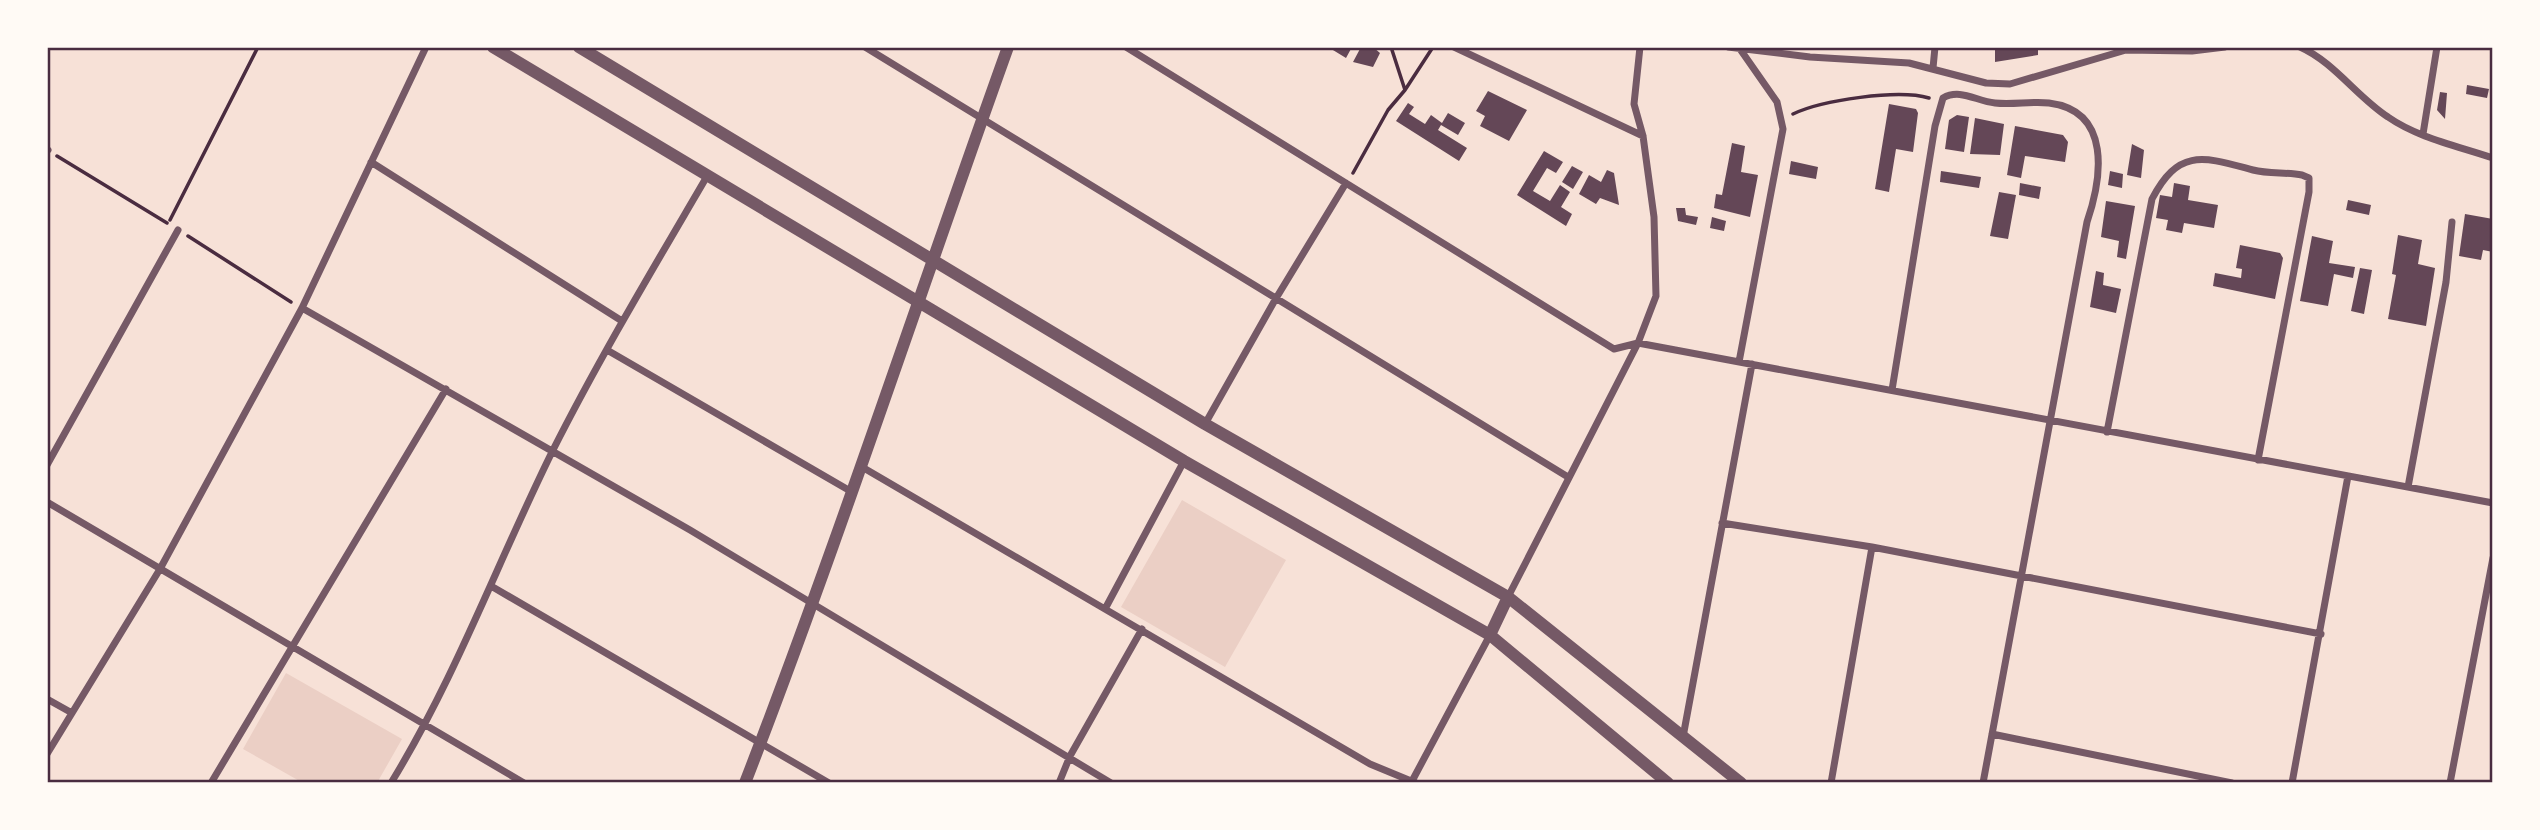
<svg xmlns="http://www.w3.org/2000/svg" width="2540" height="830" font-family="'Roboto Condensed',sans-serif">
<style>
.green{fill:#ebcfc5}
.building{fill:#644757}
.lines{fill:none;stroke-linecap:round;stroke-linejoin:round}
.path{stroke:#4a2c40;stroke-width:3.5}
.minor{stroke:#755966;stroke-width:7}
.tertiary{stroke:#755966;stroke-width:12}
.neatline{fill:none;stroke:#4a2c40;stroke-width:2.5}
</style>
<rect width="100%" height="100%" fill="#f7e1d7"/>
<path class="green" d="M1182 500 1286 560 1225 667 1121 607Z
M286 673 402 739 377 783H303L243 749Z"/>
<path class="building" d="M1328 47H1352L1346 58Z
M1361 47H1373L1380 53 1373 67 1353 62Z
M1995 47H2038V55L1995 62Z
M2467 85 2489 89 2487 98 2466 94Z
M1488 91 1527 110 1509 141 1480 126 1485 116 1476 111Z
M2440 92 2447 93 2445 119 2437 110Z
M1408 103 1414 107 1409 114 1425 124 1431 115 1442 123 1448 113 1465 123 1458 135 1441 125 1438 130 1467 148 1459 161 1396 121Z
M1889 104 1916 109 1918 113 1913 152 1896 149 1889 192 1875 189Z
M1957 115 1969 117 1964 152 1945 149 1949 120Z
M1975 118 2004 124 2000 155 1970 154Z
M2015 126 2063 135 2068 142 2065 162 2025 156 2021 178 2007 175Z
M1732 143 1745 146 1741 172 1758 175 1750 217 1714 208 1716 194 1722 195Z
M2132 144 2144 150 2141 178 2127 175Z
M1544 151 1563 162 1556 173 1547 168 1533 191 1550 201 1560 185 1570 192 1561 207 1572 214 1566 226 1517 195Z
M1791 161 1818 167 1816 179 1789 174Z
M1572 166 1583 172 1573 189 1562 182Z
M1607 170 1614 173 1619 205 1600 198 1596 204 1579 194 1589 175 1601 182Z
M1941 171 1981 177 1979 188 1940 182Z
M2110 171 2123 174 2122 188 2108 185Z
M2020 183 2041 187 2039 199 2019 195Z
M2174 183 2190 186 2188 200 2218 205 2214 228 2184 223 2182 233 2166 230 2168 220 2156 218 2160 195 2172 197Z
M1999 192 2016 195 2008 239 1990 236Z
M2348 200 2371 205 2369 215 2346 210Z
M2106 201 2135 206 2126 259 2117 257 2119 241 2101 237Z
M1676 208H1685L1686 215 1698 217 1696 225 1678 221Z
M2465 214 2493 219V252L2483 250 2481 260 2459 256Z
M1712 217 1726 221 1724 231 1710 228Z
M2398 235 2422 240 2418 264 2435 268 2426 326 2388 319 2396 275 2392 274Z
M2312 236 2333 241 2329 263 2355 267 2353 278 2334 274 2328 306 2300 301Z
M2240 245 2280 253 2283 258 2275 299 2213 286 2215 273 2241 278 2242 269 2236 268Z
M2360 268 2372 270 2364 314 2351 311Z
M2096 271 2104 273 2103 285 2121 289 2116 313 2090 307Z"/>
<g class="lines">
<path class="path" d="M1405 90 1433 47
M1793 114C1822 100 1898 89 1929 98
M57 156 167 223
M1353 173 1388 110 1405 90 1391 47
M170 220 258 47
M188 236 291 302"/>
<path class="minor" d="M865 47 1568 477
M1126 47 1614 349 1638 343 2493 503
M1454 47 1643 136
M1728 47 1810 57 1909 63 1986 83 2010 84 2126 50 2192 51 2225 47
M2300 47C2334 62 2357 97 2388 117 2418 138 2458 146 2493 158
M1933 68 1935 47
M2423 134 2437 47
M47 151 48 150
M371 162 622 321
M302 308 690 530 1111 783
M607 350 852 492
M1739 362 1783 129 1777 102 1740 49
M1892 390 1935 126 1943 98C1960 88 1976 101 1995 103 2013 105 2031 101 2049 103 2112 111 2102 178 2087 222L1983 783
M1205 424 1275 300 1346 183
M2107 432 2152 199C2179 147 2204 157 2253 170 2269 174 2286 172 2302 175L2309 178V192L2258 460
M47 465 178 230
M862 467 1370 764 1416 783
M2408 487 2446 282 2452 222
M47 502 524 783
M1722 523 1872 547 2321 634
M491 586 829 783
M1508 597 1638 343 1656 296 1654 217 1643 136 1634 104 1640 47
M1105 609 1184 461
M47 699 72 713
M1992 734 2232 783
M1683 737 1752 364
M47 754 160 569 302 308 426 47
M211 783 446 389
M391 783C456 677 498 561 553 450 600 357 654 267 706 178
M1059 783 1070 756 1142 629
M1411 783 1490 635
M1831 783 1872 547
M2292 783 2348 476
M2450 783 2493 558"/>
<path class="tertiary" d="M493 47 1184 461 1490 635 1668 783
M579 47 1205 424 1508 597 1741 783
M1490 635 1508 597
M745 783C839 540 920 292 1008 47"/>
</g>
<rect width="2540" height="830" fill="none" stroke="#fffaf5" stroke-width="98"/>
<rect x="49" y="49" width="2442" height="732" class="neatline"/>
</svg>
